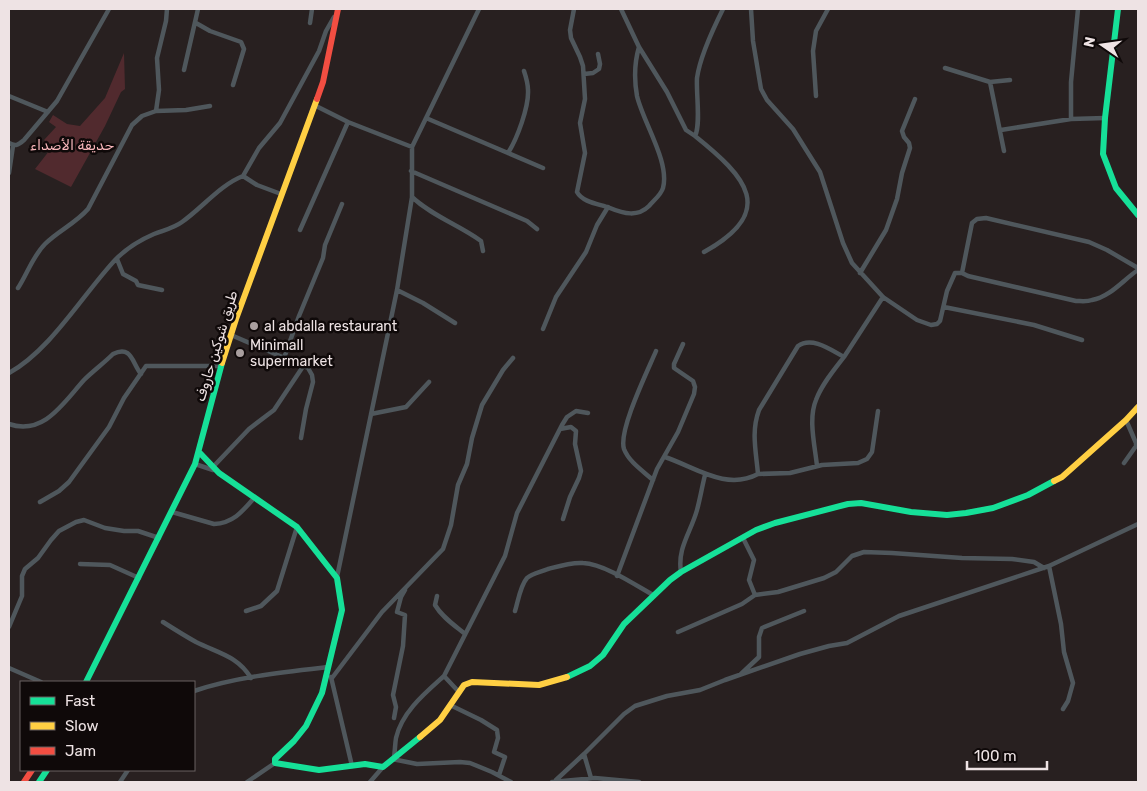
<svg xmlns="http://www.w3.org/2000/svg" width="1147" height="791" font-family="Rubik,'Noto Naskh Arabic',sans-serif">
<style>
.green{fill:#512a2e}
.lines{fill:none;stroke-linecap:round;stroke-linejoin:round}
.street{stroke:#4f575c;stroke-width:4.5}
.fast{stroke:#16e098;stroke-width:6}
.slow{stroke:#ffcf43;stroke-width:6}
.jam{stroke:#f24e42;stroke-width:6}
.poi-dot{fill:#a99f9f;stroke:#0f0909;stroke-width:2}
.labels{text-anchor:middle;stroke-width:5;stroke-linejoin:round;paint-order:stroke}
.park-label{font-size:14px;fill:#f9b7bb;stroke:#0f0909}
.poi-label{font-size:14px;fill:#eee3e4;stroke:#0f0909;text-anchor:start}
.street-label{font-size:14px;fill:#eee3e4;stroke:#0f0909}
</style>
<rect width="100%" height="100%" fill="#282020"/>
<path class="green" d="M124 53 125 89 121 92 105 126 71 187 35 169 53 146 44 140 56 127 49 122 53 115 67 124 80 126 105 98Z"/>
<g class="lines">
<path class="street" d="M574 9 570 30 571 38 580 57 583 66 585 99 580 123 585 153 577 192C583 203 600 204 610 208 624 214 638 217 649 206 654 200 661 195 663 188 670 162 643 122 637 96 634 79 634 64 639 47
M621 9 639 47 667 92 686 130 695 136C701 125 696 93 697 78 700 56 713 29 723 9
M751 9 753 41 761 89 767 100 793 129 820 172 843 243 852 263 883 297 917 320 931 325 937 324 940 321 947 291 955 273H962L968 276 1076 301C1081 301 1087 302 1092 300 1110 297 1123 280 1138 270
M196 23 210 31 241 42 244 49 233 85
M310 23 312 9
M945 68 990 82 1004 151
M184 70 198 9
M584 74 593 73 599 69 600 64 598 54
M990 82 1010 80
M9 96 48 112
M816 96 813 51 816 31 828 9
M316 106 348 122 412 147
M156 111 186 110 210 106
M426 118 543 168
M1071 119V82L1078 9
M1001 130 1071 119 1105 118
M695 136C746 177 778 211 704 252
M9 143C16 147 18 145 24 140L57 101 109 9
M508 153C517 139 529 107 528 90 528 84 526 77 524 71
M411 171 527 221 537 229
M9 173 13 146
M243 176 259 148 280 123 319 51 326 31 334 17
M412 197C432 216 459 225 481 241L483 251
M300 230 348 122
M117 259 123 274 136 281 138 285 162 290
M860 273 886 230 897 199 902 173 910 148 909 143 904 137 902 131 915 99
M962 273 972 223 977 219 986 218 1089 242 1107 250 1138 268
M18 288C27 274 33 256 45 244 58 231 76 223 88 209L132 125 142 116 156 111 159 90 157 58 166 21 167 9
M397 290 423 303 455 323
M944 307 1034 325 1082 340
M543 329 556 297 586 252 597 225 608 207
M231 335 308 368 312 375 313 382 306 409 301 438
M844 357 883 297
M284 358 299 316 323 258 325 245 342 204
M9 373C51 350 83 294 116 259 127 248 140 240 154 234 164 230 174 228 182 222 202 208 220 185 243 176L257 185 281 194
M371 414 406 407 429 382
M9 424C44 436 64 402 84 380 93 371 104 363 113 354 132 345 132 363 141 374
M560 429 571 427 576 431 575 444 581 471 579 478 570 497 563 519
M665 457C695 467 726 491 758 474 756 451 751 432 759 410L798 346C812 336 831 350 844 357 834 370 822 384 816 400 808 419 815 446 817 466
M1124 463 1136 446V443L1126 420
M195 464 213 470
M211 469 249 429 274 410 304 365
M758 474 790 473 822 465 858 463 867 459 872 452 878 411
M653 480C643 471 629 462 624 449 618 431 648 370 656 351
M40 502 59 491 69 482 109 427 124 398 146 366H221
M172 512 214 524C233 523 242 512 254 498
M743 538 754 560 749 580 755 595 778 592 824 578 836 572 852 556 864 552 892 553 962 558 1012 559 1034 562 1044 568
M80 564 110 565 139 578
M1049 566 1061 624 1064 652 1073 683 1068 701 1063 709
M681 572C677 548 691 532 697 510 700 499 702 487 705 475
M617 576 657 469 678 432 694 394 695 387 693 381 674 368V364L683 344
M337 577 397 290 412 197V147L479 9
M437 596 435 605C442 617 454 625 465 634
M246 611 261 606 277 591 297 527
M515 611C518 602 520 586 527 578 532 573 541 572 548 569 559 566 572 562 583 563 604 564 634 584 653 595
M163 622C174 629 185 636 196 642 218 653 238 656 251 678
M9 627 22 596V576L25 569 38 558 51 540 59 531 76 522 84 520 105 528 124 531H138L159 538
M678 632 742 604 755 595
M9 668 41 682
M741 674 759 657V637L762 628 804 611
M331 677 352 766
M332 678 382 612 443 549 451 525 458 485 467 464 472 438 482 405 503 370 513 358
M194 691C236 677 284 672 328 667
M458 691 444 676 505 556 517 513 562 425 567 417 576 411 588 413
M450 705 481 720 497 730 498 738 494 752 505 757 499 775
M394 718 396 707 393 695 403 646 405 615 397 612 401 597 405 590
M394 757C395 751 395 744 396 738 402 712 425 693 444 676
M392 759 417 764 460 762 470 763 492 772 511 782
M591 778 584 754 624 714 635 706 667 696 700 690 725 680 800 654 829 646 847 643 899 616 1049 566 1138 524
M556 780 584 754
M120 782 128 770
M247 782 275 763
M370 782 383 767
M552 782 595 778 639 782"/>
<path class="fast" d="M1118 9 1105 118 1103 154 1116 188 1138 215
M199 452 219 473 297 527 337 578 342 610 322 693 306 726 294 741 275 759V763L319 770 365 764 383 767 420 737
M567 677 590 666 603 655 624 624 670 580 681 572 756 530 775 523 848 504 861 503 911 512 947 515 966 513 993 508 1028 495 1054 481
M86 682 195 464 222 363
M39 782 47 770"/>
<path class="slow" d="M222 363 236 319 317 99
M1054 481 1062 477 1126 420 1138 407
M420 737 440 720 464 685 472 682 539 685 567 677"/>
<path class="jam" d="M317 99 323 82 338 9
M24 782 32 770"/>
</g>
<g class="poi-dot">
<circle cx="254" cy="326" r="5"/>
<circle cx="240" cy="353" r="5"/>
</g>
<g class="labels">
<g class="park-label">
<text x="72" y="150">حديقة الأصداء</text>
</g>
<g class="poi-label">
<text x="264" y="331">al abdalla restaurant</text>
<text x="250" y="350">Minimall<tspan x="250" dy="16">supermarket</tspan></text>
</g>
<g class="street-label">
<text transform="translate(216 346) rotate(-73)" y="5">طريق شوكين حاروف</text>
</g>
</g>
<rect width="1147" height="791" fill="none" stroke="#eee3e4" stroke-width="20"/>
<rect x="20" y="681" width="175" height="90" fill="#0f0909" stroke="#686061"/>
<rect x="30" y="697" width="25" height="8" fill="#16e098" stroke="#686061"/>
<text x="65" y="706" font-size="15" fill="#eee3e4">Fast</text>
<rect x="30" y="722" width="25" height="8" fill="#ffcf43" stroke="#686061"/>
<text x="65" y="731" font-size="15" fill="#eee3e4">Slow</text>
<rect x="30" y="747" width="25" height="8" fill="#f24e42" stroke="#686061"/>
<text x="65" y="756" font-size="15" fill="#eee3e4">Jam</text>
<g transform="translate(1102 45) rotate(283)" stroke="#0f0909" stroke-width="4" paint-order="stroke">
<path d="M0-4L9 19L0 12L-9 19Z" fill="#eee3e4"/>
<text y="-8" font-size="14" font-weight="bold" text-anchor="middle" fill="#eee3e4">N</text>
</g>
<path d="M967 761v8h80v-8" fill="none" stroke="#eee3e4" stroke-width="2.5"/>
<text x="974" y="761" font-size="15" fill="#eee3e4" stroke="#0f0909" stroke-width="4" paint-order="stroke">100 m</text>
</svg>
